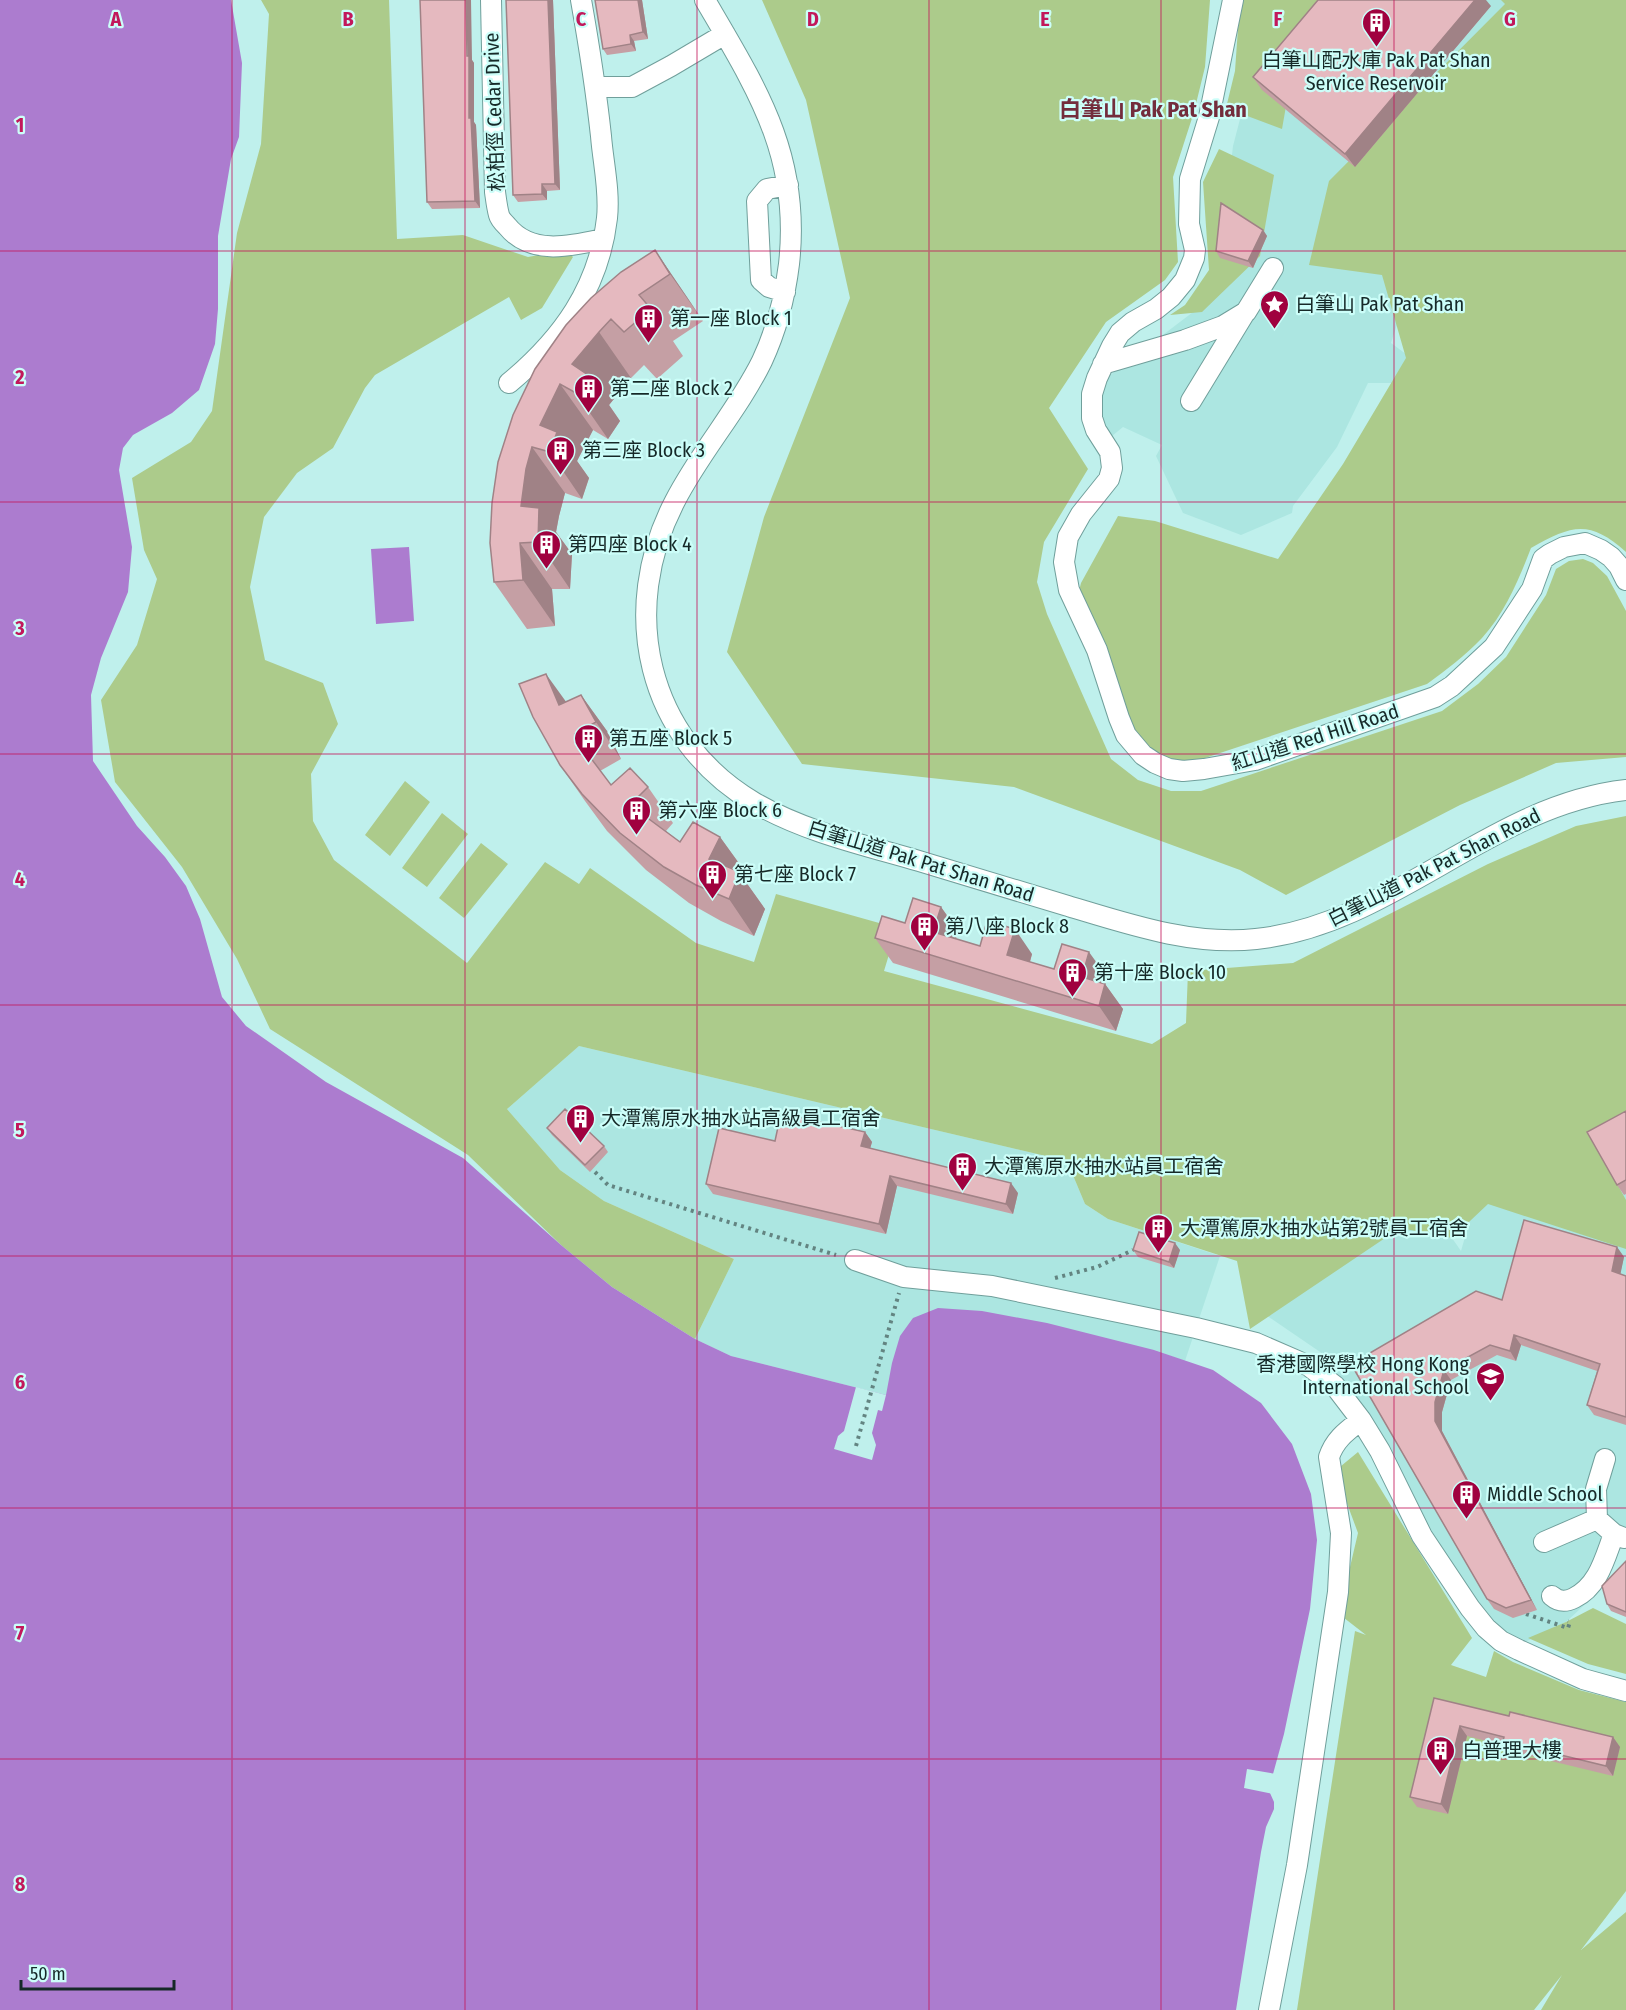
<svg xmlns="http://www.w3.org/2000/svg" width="1626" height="2010" font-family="'Fira Sans Condensed','Noto Sans TC',sans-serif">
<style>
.built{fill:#ace6e1}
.green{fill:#accb8b}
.water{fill:#ac7ccf}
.pier{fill:#bff0ec}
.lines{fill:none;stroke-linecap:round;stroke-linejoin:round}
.minor-casing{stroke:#709f9b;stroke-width:22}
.path{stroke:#638481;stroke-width:4;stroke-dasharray:3 4.5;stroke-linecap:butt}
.minor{stroke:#fff;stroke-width:20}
.wall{fill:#c59fa4}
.shaded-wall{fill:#a08286}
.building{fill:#e5b9bf;stroke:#a08286;stroke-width:1.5}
.grid{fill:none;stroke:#c2185b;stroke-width:1.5;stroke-opacity:0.55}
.labels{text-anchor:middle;stroke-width:4.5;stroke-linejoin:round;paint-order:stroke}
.poi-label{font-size:20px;fill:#162928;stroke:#ccfef9;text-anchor:start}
.street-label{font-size:20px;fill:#162928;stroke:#ccfef9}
.quarter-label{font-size:22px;font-weight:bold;fill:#732d3c;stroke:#ccfef9}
.grid-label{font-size:20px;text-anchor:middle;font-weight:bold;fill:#c2185b;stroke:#ccfef9;stroke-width:4.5;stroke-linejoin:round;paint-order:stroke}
</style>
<rect width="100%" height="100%" fill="#bff0ec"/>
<path class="built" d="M1248 0H1520L1411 282 1391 343 1414 360 1399 383H1368L1337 447 1293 506 1292 513 1241 535 1183 513 1156 456 1162 445 1123 427 1112 436 1103 424 1100 413 1104 387 1109 376 1197 309 1220 258 1233 146 1251 77Z
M579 1046 1067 1161 1085 1204 1108 1219 1220 1256 1185 1361 1154 1350 886 1395 731 1356 695 1339 734 1259 604 1201 560 1170 507 1109Z
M1626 1073V1538L1595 1595 1566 1622 1521 1644 1492 1628 1434 1542 1383 1445 1326 1356 1260 1311 1424 1198 1461 1251 1485 1167Z"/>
<path class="green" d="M261 0H389L397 239 463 235 528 257 566 250 573 257 542 308 521 320 509 297 375 375 365 388 333 448 297 473 264 517 250 587 265 660 323 683 338 724 311 774 313 821 334 860 467 963 545 862 579 884 590 868 696 943 754 962 776 894 897 928 884 971 1152 1044 1186 1023 1188 971 1293 963 1488 864 1576 826 1626 816V1125L1594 1142 1626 1200V1249L1488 1204 1452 1238 1400 1228 1250 1329 1237 1261 1108 1219 1085 1204 1067 1161 579 1046 507 1109 560 1170 604 1201 734 1259 695 1339 612 1287 561 1245 468 1155 270 1029 237 959 182 867 115 782 101 700 137 645 157 579 144 550 132 478 191 442 212 411 237 233 261 144 269 14Z
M762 0H1210L1205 67 1194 112 1173 177 1178 262 1165 280 1106 322 1049 408 1088 469 1044 542 1037 582 1047 614 1111 759 1138 780 1171 791H1201L1442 711 1478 684 1506 657 1546 595 1556 569 1569 561 1583 559 1593 563 1607 576 1626 611V757L1556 763 1460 805 1286 895 1240 870 1014 787 802 764 727 652 764 517 850 298 806 100Z
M1240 0H1359L1289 89 1282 129 1226 108 1235 71Z
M1501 0H1626V552C1589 519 1572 525 1531 548 1519 579 1505 613 1482 638 1465 656 1446 670 1427 684L1196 761C1170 761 1156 756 1135 740L1076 603 1081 583 1118 516 1155 521 1278 559 1343 464 1406 358 1382 275 1309 265 1329 181 1505 4Z
M1219 149 1274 175 1260 256 1202 312 1170 315 1185 305 1209 270 1203 182Z
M405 781 430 802 390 856 365 835Z
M442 813 468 834 427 887 402 868Z
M481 843 508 864 464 918 439 898Z
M1358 1452 1472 1638 1451 1665 1486 1677 1494 1651 1513 1662 1579 1690 1626 1702V1891L1581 1950 1626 1912V2010H1541L1562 1975 1534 2010H1297L1355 1631 1366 1635 1339 1614 1358 1533 1335 1471Z
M1593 1608 1626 1624V1674L1588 1664 1528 1638 1566 1622Z"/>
<path class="water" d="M0 0H231L242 63 239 137 231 159 218 236V309L215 344 199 390 172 413 133 435 123 448 119 470 132 547 128 592 101 658 91 695 93 761 137 826 165 857 186 886 200 919 222 997 246 1026 326 1082 463 1158 561 1245 612 1287 695 1339 731 1356 886 1395 892 1363 900 1336 913 1318 938 1308 982 1311 1047 1323 1154 1350 1213 1370 1261 1403 1292 1444 1311 1494 1317 1540 1310 1609 1284 1734 1273 1774 1270 1793 1274 1802V1809L1266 1827 1261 1852 1236 2010H0Z
M409 547 414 621 376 624 371 549Z"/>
<path class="pier" d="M856 1387 886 1395 882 1411 878 1410 872 1433 876 1445 872 1460 834 1449 838 1436 844 1431Z
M1247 1769 1276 1774 1273 1794 1244 1788Z"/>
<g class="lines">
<defs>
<path id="minor" d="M491 0 495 192C496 199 497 208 499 215 500 219 504 223 507 226 531 256 571 246 603 239
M705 0C757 89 801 156 789 264 785 297 776 331 762 361 738 410 700 452 675 501 618 610 646 739 755 803 805 832 864 845 919 861 968 876 1018 891 1068 906 1128 924 1192 946 1256 939 1392 925 1490 805 1626 790
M1233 0 1209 117 1190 179 1189 224 1195 250 1194 258 1185 280 1171 297 1156 309 1133 322 1120 333 1112 346 1097 378 1092 394V418L1096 430 1110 452 1112 468 1109 479 1081 514 1068 537 1064 562 1069 590 1097 650 1119 718 1126 735 1143 755 1155 763 1169 769 1183 771 1204 769 1255 760 1435 697 1452 686 1494 647 1532 589 1543 559 1550 554 1564 547 1585 543 1601 550 1611 557 1619 566 1626 580
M596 87H632L671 66 725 34
M785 292 769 287 761 280 757 201 767 189 788 185
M1103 364 1185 340 1223 326 1246 312 1273 268
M509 383C562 339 599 288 607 218 610 191 603 162 601 136 596 90 589 45 581 0
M1191 401 1244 314
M855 1260 904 1277 992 1286 1196 1328 1256 1343 1309 1366 1335 1386 1361 1420 1380 1451 1422 1536 1470 1608 1486 1628 1501 1641 1519 1650 1583 1679 1626 1691
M1605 1459 1596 1489 1597 1519 1614 1534 1624 1538
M1544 1542 1597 1519
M1552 1596C1559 1602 1566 1602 1574 1598 1599 1586 1605 1557 1614 1534
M1269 2010 1297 1865 1338 1592 1341 1533 1329 1457C1335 1439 1347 1431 1361 1420"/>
</defs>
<use href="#minor" class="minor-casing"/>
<path class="path" d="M595 1172 608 1185 836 1255
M1055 1278 1097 1267 1133 1250
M856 1446 899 1293
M1526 1614 1568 1628 1570 1622 1568 1621"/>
<use href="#minor" class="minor"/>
</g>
<path class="wall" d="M506 0H553L560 190 547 191V200L518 202 513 195Z
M595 0H642L648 39 634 41 636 51 607 55 603 49Z
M1491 6 1355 167 1262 90 1253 77Z
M472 60 474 63V122L476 125 480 208 432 209 427 202Z
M1263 230 1267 236 1253 268 1220 258 1216 251Z
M655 250 703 321 673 341 683 356 657 379 644 365 631 378 609 405 620 421 608 439 593 430 577 461 589 478 582 499 565 493 559 516 556 532 572 554 570 589H552L555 626 527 629 494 582 490 543 591 298Z
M581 695 607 731 621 759 600 771 611 785 648 787 673 823 666 831 680 842 720 837 746 873 743 878 765 909 754 936 721 921 689 903 646 870 607 831 585 801 560 765 566 702Z
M941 907 958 931 956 939 980 946 1032 954 1030 962 1054 969 1107 977 1105 984 1123 1009 1116 1031 893 963 875 938Z
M1626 1111V1194L1624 1195 1617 1185Z
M547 1128 604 1146 608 1152 590 1172 552 1135Z
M865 1132 872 1142 870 1148 1018 1193 1013 1214 897 1186 886 1234 713 1194 706 1184 775 1141Z
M1617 1247 1624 1257 1620 1274 1626 1276V1425L1594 1415 1587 1405 1597 1371 1521 1345 1516 1361 1497 1355 1451 1380 1442 1412V1431L1537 1610 1513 1618 1494 1609 1487 1599 1351 1364 1502 1300Z
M1133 1250H1180L1174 1268 1138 1257Z
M1626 1561V1617L1611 1611 1607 1604Z
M1434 1698 1509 1716 1613 1737 1620 1747 1613 1776 1510 1751 1506 1746 1467 1736 1448 1814 1417 1807 1410 1797Z"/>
<path class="shaded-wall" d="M466 0H471L472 60 474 63V122L476 125 480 208 475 201 469 118Z
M548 0H553L560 190 555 184Z
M638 0H642L648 39 643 32Z
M1475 0H1486L1491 6 1355 167 1345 154Z
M630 35 634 41 636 51 631 44Z
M542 184 547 191V200L542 194Z
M1263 230 1267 236 1253 268 1248 261Z
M655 250 687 297 703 321 670 274Z
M599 332 631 378 609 405 620 421 608 439 576 393 572 364Z
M560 384 593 430 577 461 589 478 582 499 550 452 540 425Z
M532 447 565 493 559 516 556 532 572 554 570 589 538 542 521 506 526 469Z
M520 543 552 589 555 626 523 580Z
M546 674 572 710 559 705Z
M581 695 607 731 621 759 596 722Z
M720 837 746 873 743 878 765 909 754 936 729 899 709 859Z
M941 907 958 931 950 957 933 932Z
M1015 929 1032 954 1025 979 1007 955Z
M1089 952 1107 977 1099 1002 1082 977Z
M1105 984 1123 1009 1116 1031 1099 1006Z
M865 1132 872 1142 868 1156 861 1146Z
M890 1176 897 1186 886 1234 879 1224Z
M1011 1183 1018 1193 1013 1214 1006 1204Z
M1175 1243 1180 1250 1174 1268 1169 1262Z
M1617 1247 1624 1257 1619 1281 1612 1271Z
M1514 1335 1521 1345 1516 1361 1510 1351Z
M1444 1370 1451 1380 1442 1412V1431L1537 1610 1531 1600 1435 1421V1402Z
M1460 1726 1467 1736 1448 1814 1441 1804Z
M1613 1737 1620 1747 1613 1776 1606 1766Z"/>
<path class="building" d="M420 0H466L467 56H469V118H471L475 201 427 202Z
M506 0H548L555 184H542V194L513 195Z
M595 0H638L643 32 630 35 631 44 603 49Z
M1318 0H1475L1345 154 1253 77Z
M1221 203 1263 230 1248 261 1216 251Z
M655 250 670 274 639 295 651 309 624 332 611 319 599 332 572 364 588 375 576 393 560 384 540 425 557 432 550 452 532 447 526 469 521 506 539 508 538 542 520 543 523 580 494 582 490 543 492 503 498 462 513 415 535 369 566 325 591 298 621 272Z
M546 674 559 705 581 695 596 722 575 734 584 749 611 785 630 768 648 787 630 805 680 842 693 822 720 837 709 859 740 872 729 899 696 885 664 867 620 833 582 794 560 765 533 717 519 684Z
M913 898 941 907 933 932 960 940 980 946 987 921 1015 929 1007 955 1054 969 1062 944 1089 952 1082 977 1105 984 1099 1006 875 938 882 916 905 923Z
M565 1109 604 1146 585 1165 547 1128Z
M1626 1111V1180L1617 1185 1587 1132Z
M781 1113 865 1132 861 1146 1011 1183 1006 1204 890 1176 879 1224 706 1184 719 1128 775 1141Z
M1524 1220 1617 1247 1612 1271 1626 1276V1417L1587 1405 1600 1364 1514 1335 1510 1351 1490 1345 1444 1370 1435 1402V1421L1531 1600 1506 1608 1487 1599 1351 1364 1476 1291 1502 1300Z
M1139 1232 1175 1243 1169 1262 1133 1250Z
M1626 1561V1612L1607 1604 1602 1586Z
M1434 1698 1509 1716 1510 1712 1613 1737 1606 1766 1503 1741 1504 1737 1460 1726 1441 1804 1410 1797Z"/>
<path class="grid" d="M232 0V2010M465 0V2010M697 0V2010M929 0V2010M1161 0V2010M1394 0V2010M0 251H1626M0 502H1626M0 754H1626M0 1005H1626M0 1256H1626M0 1508H1626M0 1759H1626"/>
<defs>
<symbol id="building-pin" viewBox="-11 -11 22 30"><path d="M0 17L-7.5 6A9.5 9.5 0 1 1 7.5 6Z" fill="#a0013f" stroke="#ccfef9"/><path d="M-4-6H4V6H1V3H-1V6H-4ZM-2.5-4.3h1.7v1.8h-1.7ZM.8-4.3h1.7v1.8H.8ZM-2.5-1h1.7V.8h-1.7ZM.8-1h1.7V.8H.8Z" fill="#fff"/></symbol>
<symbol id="sight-pin" viewBox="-11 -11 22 30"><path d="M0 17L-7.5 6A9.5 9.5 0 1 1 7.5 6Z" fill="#a0013f" stroke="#ccfef9"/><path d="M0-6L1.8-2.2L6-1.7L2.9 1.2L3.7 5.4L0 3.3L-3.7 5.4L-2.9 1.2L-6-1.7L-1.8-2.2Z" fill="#fff"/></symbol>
<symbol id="school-pin" viewBox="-11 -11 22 30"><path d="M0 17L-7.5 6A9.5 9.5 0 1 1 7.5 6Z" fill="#a0013f" stroke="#ccfef9"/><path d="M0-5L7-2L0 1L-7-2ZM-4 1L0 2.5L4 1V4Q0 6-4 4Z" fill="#fff"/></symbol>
</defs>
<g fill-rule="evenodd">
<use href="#building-pin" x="1360" y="6" width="33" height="45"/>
<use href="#sight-pin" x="1258" y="288" width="33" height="45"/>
<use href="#building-pin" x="632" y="302" width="33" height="45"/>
<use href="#building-pin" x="572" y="372" width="33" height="45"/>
<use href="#building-pin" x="544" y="434" width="33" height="45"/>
<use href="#building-pin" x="530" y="528" width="33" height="45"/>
<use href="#building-pin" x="572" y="722" width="33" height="45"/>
<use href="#building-pin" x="620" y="794" width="33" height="45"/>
<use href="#building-pin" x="696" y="858" width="33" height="45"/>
<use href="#building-pin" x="908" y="910" width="33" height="45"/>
<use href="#building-pin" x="1056" y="956" width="33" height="45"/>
<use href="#building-pin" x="564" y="1102" width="33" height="45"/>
<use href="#building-pin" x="946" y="1150" width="33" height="45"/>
<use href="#building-pin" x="1142" y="1212" width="33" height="45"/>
<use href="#school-pin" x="1474" y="1360" width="33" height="45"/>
<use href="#building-pin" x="1450" y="1478" width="33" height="45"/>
<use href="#building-pin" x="1424" y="1734" width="33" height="45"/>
</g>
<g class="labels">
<g class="poi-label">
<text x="1376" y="67" text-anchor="middle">白筆山配水庫 Pak Pat Shan<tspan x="1376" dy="23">Service Reservoir</tspan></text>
<text x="1295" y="311">白筆山 Pak Pat Shan</text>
<text x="670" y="325">第一座 Block 1</text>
<text x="610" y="395">第二座 Block 2</text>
<text x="582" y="457">第三座 Block 3</text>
<text x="568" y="551">第四座 Block 4</text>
<text x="609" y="745">第五座 Block 5</text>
<text x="658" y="817">第六座 Block 6</text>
<text x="734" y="881">第七座 Block 7</text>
<text x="945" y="933">第八座 Block 8</text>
<text x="1094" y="979">第十座 Block 10</text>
<text x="601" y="1125">大潭篤原水抽水站高級員工宿舍</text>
<text x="984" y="1173">大潭篤原水抽水站員工宿舍</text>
<text x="1180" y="1235">大潭篤原水抽水站第2號員工宿舍</text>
<text x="1469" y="1371" text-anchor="end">香港國際學校 Hong Kong<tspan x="1469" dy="23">International School</tspan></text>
<text x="1487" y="1501">Middle School</text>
<text x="1462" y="1757">白普理大樓</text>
</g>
<g class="street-label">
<text transform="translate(494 112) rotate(-92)" y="7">松柏徑 Cedar Drive</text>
<text transform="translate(1315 737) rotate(-18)" y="7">紅山道 Red Hill Road</text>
<text transform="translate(921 861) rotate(17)" y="7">白筆山道 Pak Pat Shan Road</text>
<text transform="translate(1434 867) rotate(-27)" y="7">白筆山道 Pak Pat Shan Road</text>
</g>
<g class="quarter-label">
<text x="1153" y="117">白筆山 Pak Pat Shan</text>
</g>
</g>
<g class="grid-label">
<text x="116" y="26">A</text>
<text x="348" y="26">B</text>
<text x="581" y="26">C</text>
<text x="813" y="26">D</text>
<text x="1045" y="26">E</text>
<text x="1278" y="26">F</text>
<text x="1510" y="26">G</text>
<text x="20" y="132">1</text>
<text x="20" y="384">2</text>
<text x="20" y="635">3</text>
<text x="20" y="886">4</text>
<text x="20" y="1137">5</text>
<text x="20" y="1389">6</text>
<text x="20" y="1640">7</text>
<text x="20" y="1891">8</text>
</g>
<path d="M21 1980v9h153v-9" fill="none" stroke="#162928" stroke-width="3"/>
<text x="30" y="1980" font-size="18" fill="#162928" stroke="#ccfef9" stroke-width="4.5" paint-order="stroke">50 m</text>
</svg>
